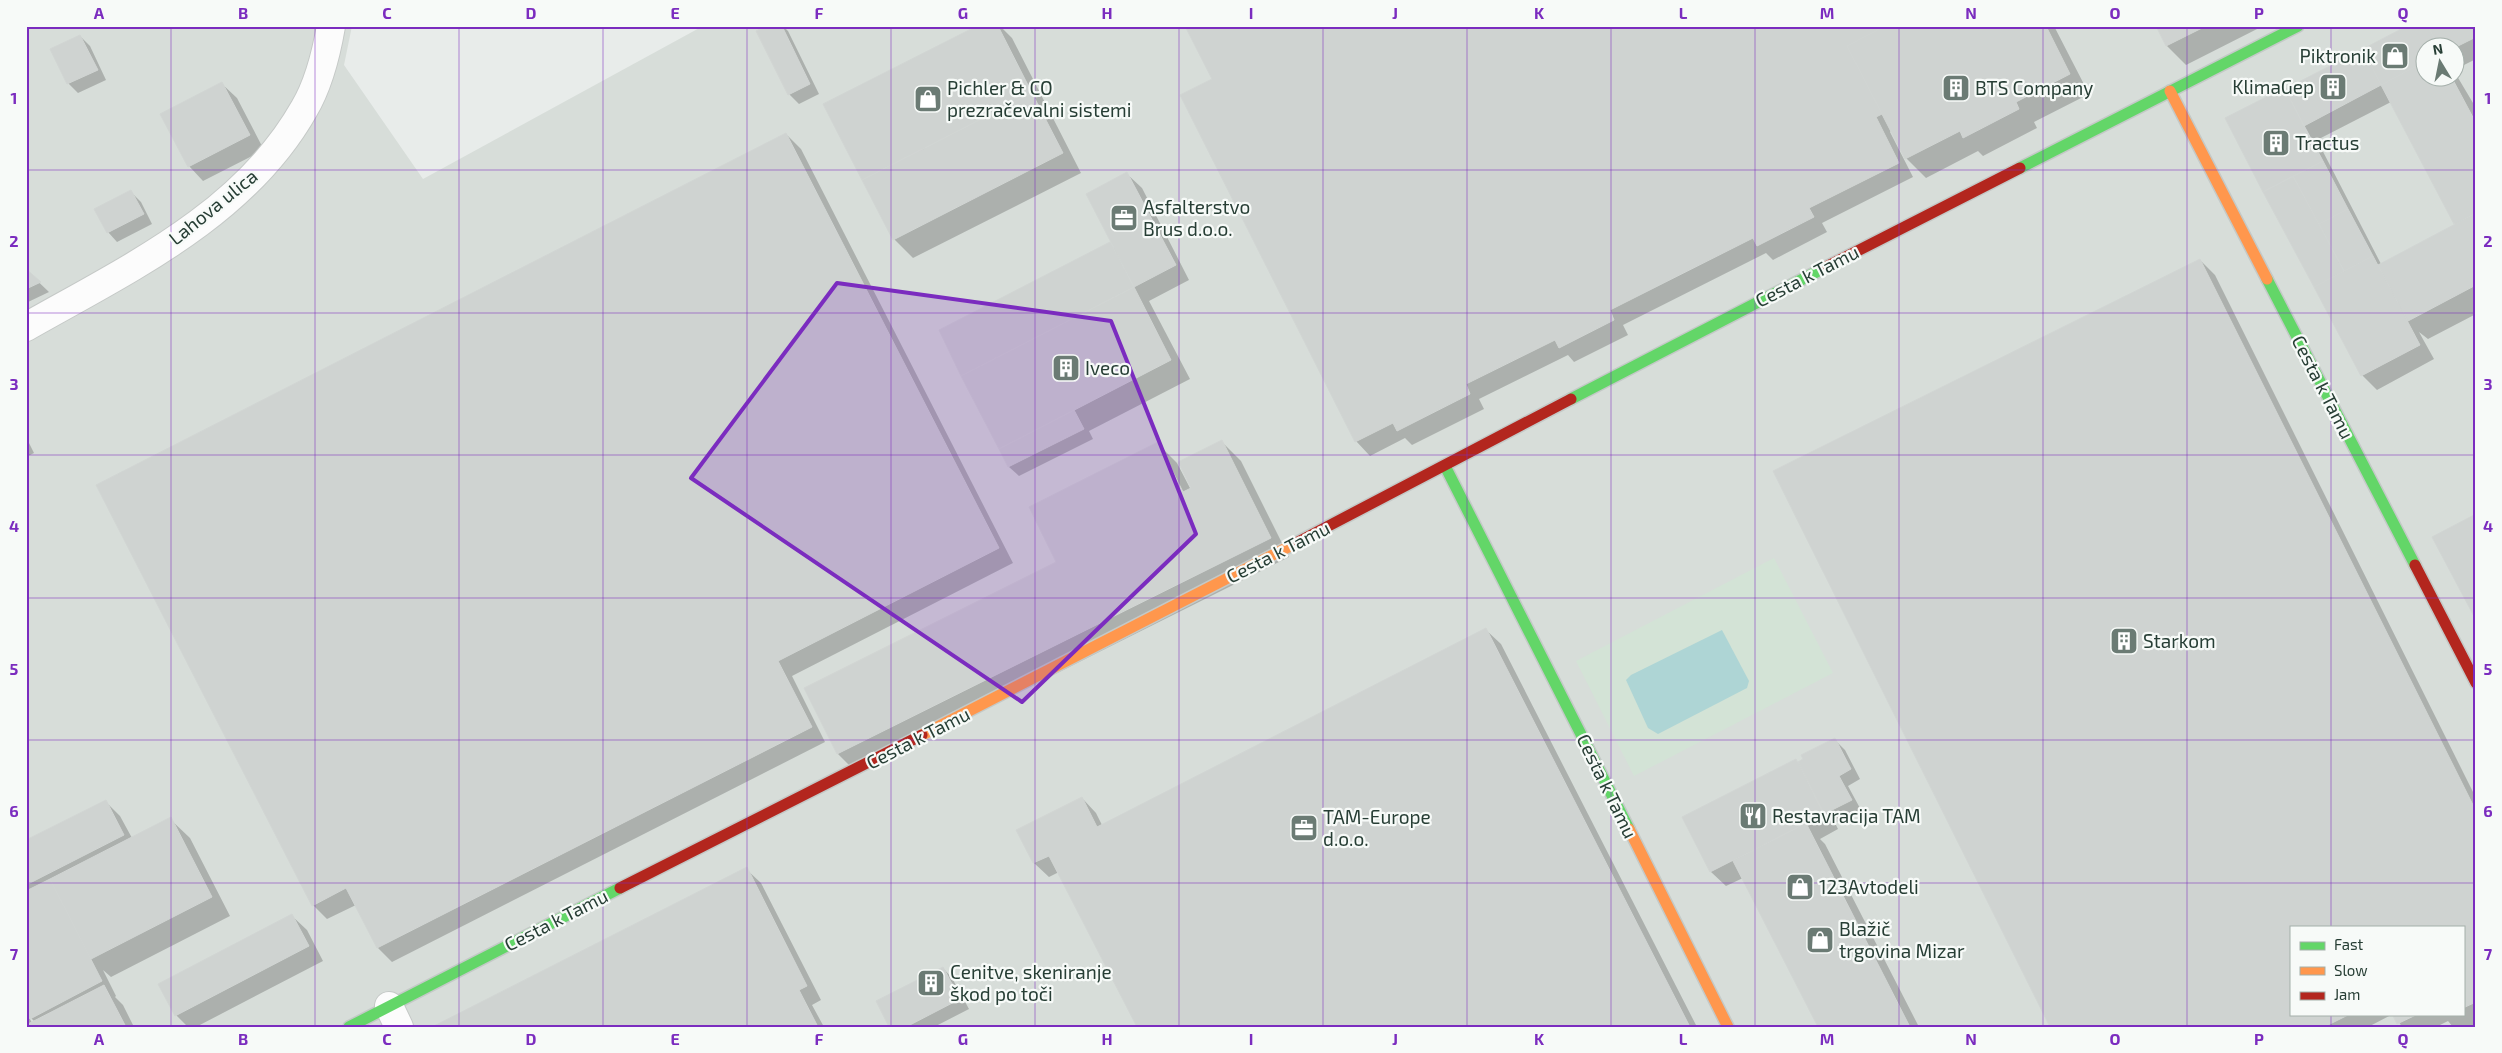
<svg xmlns="http://www.w3.org/2000/svg" width="2502" height="1053" font-family="'Exo 2',sans-serif">
<style>
.built{fill:#d7ddd9;fill-rule:evenodd}
.green{fill:#d3e3d6}
.water{fill:#aed5d5}
.shadow{fill:#0003;fill-rule:evenodd}
.building{fill:#cfd3d1;stroke:#d1d5d3}
.lines{fill:none;stroke-linecap:round;stroke-linejoin:round}
.street-casing{stroke:#c5c9c7;stroke-width:30}
.fast-casing{stroke:#c4c9c7;stroke-width:14}
.slow-casing{stroke:#c4c9c7;stroke-width:14}
.jam-casing{stroke:#c4c9c7;stroke-width:14}
.street{stroke:#fcfcfc;stroke-width:28}
.fast{stroke:#63d668;stroke-width:11}
.slow{stroke:#ff974d;stroke-width:11}
.jam{stroke:#b3261e;stroke-width:11}
.marked{fill:#7b2cbf;fill-opacity:0.2;stroke:#7b2cbf;stroke-width:4;stroke-linejoin:round}
.grid{fill:none;stroke:#7b2cbf;stroke-width:1;stroke-opacity:0.55}
.labels{text-anchor:middle;stroke-width:4.5;stroke-linejoin:round;paint-order:stroke}
.poi-label{font-size:19px;fill:#273e35;stroke:#f7faf8;text-anchor:start}
.street-label{font-size:19px;fill:#273e35;stroke:#f7faf8}
.neatline{fill:none;stroke:#7b2cbf;stroke-width:2}
.grid-label{font-size:16px;text-anchor:middle;font-weight:bold;fill:#7b2cbf}
</style>
<rect width="100%" height="100%" fill="#e8ecea"/>
<path class="built" d="M26 26H352L344 65 423 179 703 26H2476V1027H26ZM2424 48H2454V78H2424ZM2291 927H2463V1014H2291Z"/>
<path class="green" d="M1774 558 1833 673 1634 776 1576 661Z"/>
<path class="water" d="M1722 630 1749 681 1747 688 1658 734 1648 728 1626 680 1631 675Z"/>
<path class="shadow" d="M769 26H783L788 31 819 94 799 104 789 94Z
M980 26H1000L1012 38 1081 173 913 258 894 239Z
M1187 26H2054L2089 94 2034 122 2037 128 1983 156 1978 151 1926 178 1906 158 1892 130 1890 132 1913 177 1822 223 1827 232 1773 260 1766 253 1623 325 1628 335 1574 362 1568 355 1479 399 1484 409 1412 445 1405 438 1370 456 1356 441 1213 79Z
M2157 26H2263L2186 65 2167 46Z
M2476 26V59L2458 68 2454 65V48H2424V78H2454V71L2476 108V314L2428 339 2419 332 2434 359 2377 390 2362 375 2227 119 2363 50ZM2391 102 2456 225 2381 264 2317 140Z
M80 36 90 46 106 80 78 93 68 83 52 50Z
M222 84 237 98 264 150 203 181 189 166Z
M786 134 801 149 1013 563 792 676 825 742 392 962 378 948 356 905 327 919 313 905Z
M1127 174 1142 188 1189 280 1149 301 1190 379 1089 431 1093 439 1019 476 1009 467 999 448 1110 243 1114 248Z
M131 192 141 202 152 224 117 242 108 232Z
M2200 260 2215 275 2476 798V1024L2470 1027H2453L2448 1021 2436 1027H2402L2394 1014H2463V927H2291V1014H2393L2368 1027H2051Z
M26 270 49 292 26 303Z
M26 437 34 453 26 457Z
M1222 442 1241 461 1289 557 857 773 838 754 805 689 1058 562 1158 444 1177 463 1191 490Z
M1486 630 1501 644 1697 1027H1138L1059 872 1049 877 1034 863 1018 831 1082 798 1096 813 1102 825Z
M1835 740 1845 750 1860 779 1848 786 1861 810 1835 823 1838 829 1820 839 1825 844 1919 1027H1819L1743 878 1726 886 1711 872 1683 818 1796 761 1798 763 1805 760Z
M105 801 120 816 132 838 170 819 190 838 230 916 111 977 103 970 116 996 115 997 123 1005 134 1027H26V842ZM28 1015 35 1022 32 1023Z
M746 869 761 883 821 1000 812 1005 824 1027H435Z
M292 916 307 930 323 961 196 1027H188L176 1015Z
M943 968 952 978 969 1009 934 1027H891Z"/>
<path class="building" d="M766 26H782L810 84 788 95 756 31Z
M977 26H998L1032 93 862 180 823 104Z
M1185 26H1885L1847 46 1882 114 1876 117 1899 163 1809 208 1814 217 1757 246 1753 238 1610 310 1614 320 1559 348 1555 340 1466 384 1470 394 1397 431 1393 423 1355 442 1180 95 1212 79Z
M1885 26H2046L2070 74 2016 102 2019 109 1963 138 1960 131 1905 159 1847 46Z
M2156 26H2206L2166 46Z
M2407 26H2428L2439 48H2424V62L2381 85 2363 49Z
M2428 26H2476V37L2454 48H2439Z
M80 35 98 70 67 84 50 49Z
M2363 49 2381 85 2304 126 2285 89Z
M2424 62V78H2452L2476 123V213L2454 224 2381 85Z
M222 82 250 135 188 167 160 114Z
M2284 88 2323 161 2263 192 2225 118Z
M1032 93 1063 153 893 240 862 180Z
M786 133 999 548 778 661 812 727 377 948 346 888 312 906 96 485Z
M2323 161 2348 209 2319 224 2293 176Z
M1127 172 1176 265 1134 287 1086 194Z
M2293 176 2344 271 2314 287 2263 192Z
M131 190 144 214 107 233 94 209Z
M2348 209 2373 256 2344 271 2319 224Z
M2476 213V285L2408 321 2378 265Z
M1110 242 1134 287 961 376 939 330Z
M2373 256 2420 345 2361 376 2314 287Z
M2200 259 2476 811V1002L2463 1008V927H2291V1014H2350L2324 1027H2050L1773 471Z
M26 269 41 282 26 289Z
M1134 287 1171 360 999 449 961 376Z
M1074 410 1084 429 1008 467 999 449Z
M1222 440 1271 538 837 754 804 688 1056 562 1029 507 1158 442 1183 492 1191 488 1178 462Z
M2476 514V620L2432 537Z
M1486 628 1690 1027H1137L1049 856 1033 863 1016 830 1082 797 1097 827Z
M1835 738 1851 769 1839 776 1852 800 1824 814 1798 762 1803 759 1801 755Z
M1796 759 1824 814 1710 872 1682 817Z
M106 800 124 835 26 885V840Z
M171 817 212 897 91 959 50 879Z
M1806 823 1910 1027H1818L1733 861Z
M747 867 807 986 799 990 818 1027H432Z
M50 879 102 981 30 1019 26 1012V891Z
M292 914 309 946 175 1016 158 984Z
M943 967 960 999 906 1027H889L876 1001Z
M104 985 126 1027H26V1025Z
M2392 1014H2418L2397 1024Z"/>
<g class="lines">
<defs>
<path id="street" d="M26 327C128 269 244 215 304 109 319 84 326 55 331 26
M389 1006 399 1027"/>
<path id="fast" d="M2020 168 2298 26
M2267 279 2415 565
M1571 399 1826 267
M1445 466 1629 829
M349 1027 620 888"/>
<path id="slow" d="M2170 91 2267 279
M922 735 1296 543
M1629 829 1728 1027"/>
<path id="jam" d="M1826 267 2020 168
M1296 543 1571 399
M2415 565 2476 683
M620 888 922 735"/>
</defs>
<use href="#street" class="street-casing"/>
<use href="#fast" class="fast-casing"/>
<use href="#slow" class="slow-casing"/>
<use href="#jam" class="jam-casing"/>
<use href="#street" class="street"/>
<use href="#fast" class="fast"/>
<use href="#slow" class="slow"/>
<use href="#jam" class="jam"/>
</g>
<path class="marked" d="M837 283 1111 321 1196 534 1022 702 691 478Z"/>
<path class="grid" d="M171 26V1027M315 26V1027M459 26V1027M603 26V1027M747 26V1027M891 26V1027M1035 26V1027M1179 26V1027M1323 26V1027M1467 26V1027M1611 26V1027M1755 26V1027M1899 26V1027M2043 26V1027M2187 26V1027M2331 26V927M26 170H2476M26 313H2476M26 455H2476M26 598H2476M26 740H2476M26 883H2476M2331 1014V1027"/>
<defs>
<symbol id="shop-square" viewBox="-11 -11 22 22"><rect x="-9" y="-9" width="18" height="18" rx="4" fill="#6b7b74" stroke="#f7faf8"/><path d="M-5-2.5h2.3a2.7 3.5 0 0 1 5.4 0H5L5.5 6h-11ZM-1.5-2.5h3a1.5 2.3 0 0 0-3 0Z" fill="#fff"/></symbol>
<symbol id="building-square" viewBox="-11 -11 22 22"><rect x="-9" y="-9" width="18" height="18" rx="4" fill="#6b7b74" stroke="#f7faf8"/><path d="M-4-6H4V6H1V3H-1V6H-4ZM-2.5-4.3h1.7v1.8h-1.7ZM.8-4.3h1.7v1.8H.8ZM-2.5-1h1.7V.8h-1.7ZM.8-1h1.7V.8H.8Z" fill="#fff"/></symbol>
<symbol id="office-square" viewBox="-11 -11 22 22"><rect x="-9" y="-9" width="18" height="18" rx="4" fill="#6b7b74" stroke="#f7faf8"/><path d="M-6-3h4V-5.5h4V-3h4V5H-6ZM-1-4.5V-3h2v-1.5ZM-6 0V1H6V0Z" fill="#fff"/></symbol>
<symbol id="restaurant-square" viewBox="-11 -11 22 22"><rect x="-9" y="-9" width="18" height="18" rx="4" fill="#6b7b74" stroke="#f7faf8"/><path d="M-5-6h1v4h1v-4h1v4h1v-4h1v5L-1.5 .5V6h-2V.5L-5-1ZM5-6V6H3V1.5H1.5Q1.5-4 5-6Z" fill="#fff"/></symbol>
</defs>
<g fill-rule="evenodd">
<use href="#shop-square" x="2379" y="40" width="32" height="32"/>
<use href="#building-square" x="2317" y="71" width="32" height="32"/>
<use href="#building-square" x="1940" y="72" width="32" height="32"/>
<use href="#shop-square" x="912" y="83" width="32" height="32"/>
<use href="#building-square" x="2260" y="127" width="32" height="32"/>
<use href="#office-square" x="1108" y="202" width="32" height="32"/>
<use href="#building-square" x="1050" y="352" width="32" height="32"/>
<use href="#building-square" x="2108" y="625" width="32" height="32"/>
<use href="#restaurant-square" x="1737" y="800" width="32" height="32"/>
<use href="#office-square" x="1288" y="812" width="32" height="32"/>
<use href="#shop-square" x="1784" y="871" width="32" height="32"/>
<use href="#shop-square" x="1804" y="924" width="32" height="32"/>
<use href="#building-square" x="915" y="967" width="32" height="32"/>
</g>
<g class="labels">
<g class="poi-label">
<text x="2376" y="63" text-anchor="end">Piktronik</text>
<text x="2314" y="94" text-anchor="end">KlimaGep</text>
<text x="947" y="95">Pichler &amp; CO<tspan x="947" dy="22">prezračevalni sistemi</tspan></text>
<text x="1975" y="95">BTS Company</text>
<text x="2295" y="150">Tractus</text>
<text x="1143" y="214">Asfalterstvo<tspan x="1143" dy="22">Brus d.o.o.</tspan></text>
<text x="1085" y="375">Iveco</text>
<text x="2143" y="648">Starkom</text>
<text x="1772" y="823">Restavracija TAM</text>
<text x="1323" y="824">TAM-Europe<tspan x="1323" dy="22">d.o.o.</tspan></text>
<text x="1819" y="894">123Avtodeli</text>
<text x="1839" y="936">Blažič<tspan x="1839" dy="22">trgovina Mizar</tspan></text>
<text x="950" y="979">Cenitve, skeniranje<tspan x="950" dy="22">škod po toči</tspan></text>
</g>
<g class="street-label">
<text transform="translate(213 207) rotate(-39)" y="7">Lahova ulica</text>
<text transform="translate(1807 276) rotate(-27)" y="7">Cesta k Tamu</text>
<text transform="translate(2323 387) rotate(63)" y="7">Cesta k Tamu</text>
<text transform="translate(1278 552) rotate(-27)" y="7">Cesta k Tamu</text>
<text transform="translate(918 738) rotate(-27)" y="7">Cesta k Tamu</text>
<text transform="translate(1607 786) rotate(64)" y="7">Cesta k Tamu</text>
<text transform="translate(556 920) rotate(-27)" y="7">Cesta k Tamu</text>
</g>
</g>
<rect width="2502" height="1053" fill="none" stroke="#f7faf8" stroke-width="55"/>
<rect x="2290" y="926" width="175" height="90" fill="#f7faf8" stroke="#a4afaa"/>
<rect x="2300" y="942" width="25" height="8" fill="#63d668" stroke="#a4afaa"/>
<text x="2334" y="950" font-size="15" fill="#273e35">Fast</text>
<rect x="2300" y="967" width="25" height="8" fill="#ff974d" stroke="#a4afaa"/>
<text x="2334" y="976" font-size="15" fill="#273e35">Slow</text>
<rect x="2300" y="992" width="25" height="8" fill="#b3261e" stroke="#a4afaa"/>
<text x="2334" y="1000" font-size="15" fill="#273e35">Jam</text>
<g transform="translate(2440 62) rotate(350)"><circle r="24" fill="#f7faf8" stroke="#a4afaa"/>
<path d="M0-4L9 19L0 12L-9 19Z" fill="#6b7b74"/>
<text y="-8" font-size="14" font-weight="bold" text-anchor="middle" fill="#273e35">N</text>
</g>
<rect x="28" y="28" width="2446" height="998" class="neatline"/>
<g class="grid-label">
<text x="99" y="19">A</text>
<text x="243" y="19">B</text>
<text x="387" y="19">C</text>
<text x="531" y="19">D</text>
<text x="675" y="19">E</text>
<text x="819" y="19">F</text>
<text x="963" y="19">G</text>
<text x="1107" y="19">H</text>
<text x="1251" y="19">I</text>
<text x="1395" y="19">J</text>
<text x="1539" y="19">K</text>
<text x="1683" y="19">L</text>
<text x="1827" y="19">M</text>
<text x="1971" y="19">N</text>
<text x="2115" y="19">O</text>
<text x="2259" y="19">P</text>
<text x="2403" y="19">Q</text>
<text x="14" y="104">1</text>
<text x="2488" y="104">1</text>
<text x="14" y="247">2</text>
<text x="2488" y="247">2</text>
<text x="14" y="390">3</text>
<text x="2488" y="390">3</text>
<text x="14" y="532">4</text>
<text x="2488" y="532">4</text>
<text x="14" y="675">5</text>
<text x="2488" y="675">5</text>
<text x="14" y="817">6</text>
<text x="2488" y="817">6</text>
<text x="14" y="960">7</text>
<text x="2488" y="960">7</text>
<text x="99" y="1045">A</text>
<text x="243" y="1045">B</text>
<text x="387" y="1045">C</text>
<text x="531" y="1045">D</text>
<text x="675" y="1045">E</text>
<text x="819" y="1045">F</text>
<text x="963" y="1045">G</text>
<text x="1107" y="1045">H</text>
<text x="1251" y="1045">I</text>
<text x="1395" y="1045">J</text>
<text x="1539" y="1045">K</text>
<text x="1683" y="1045">L</text>
<text x="1827" y="1045">M</text>
<text x="1971" y="1045">N</text>
<text x="2115" y="1045">O</text>
<text x="2259" y="1045">P</text>
<text x="2403" y="1045">Q</text>
</g>
</svg>
